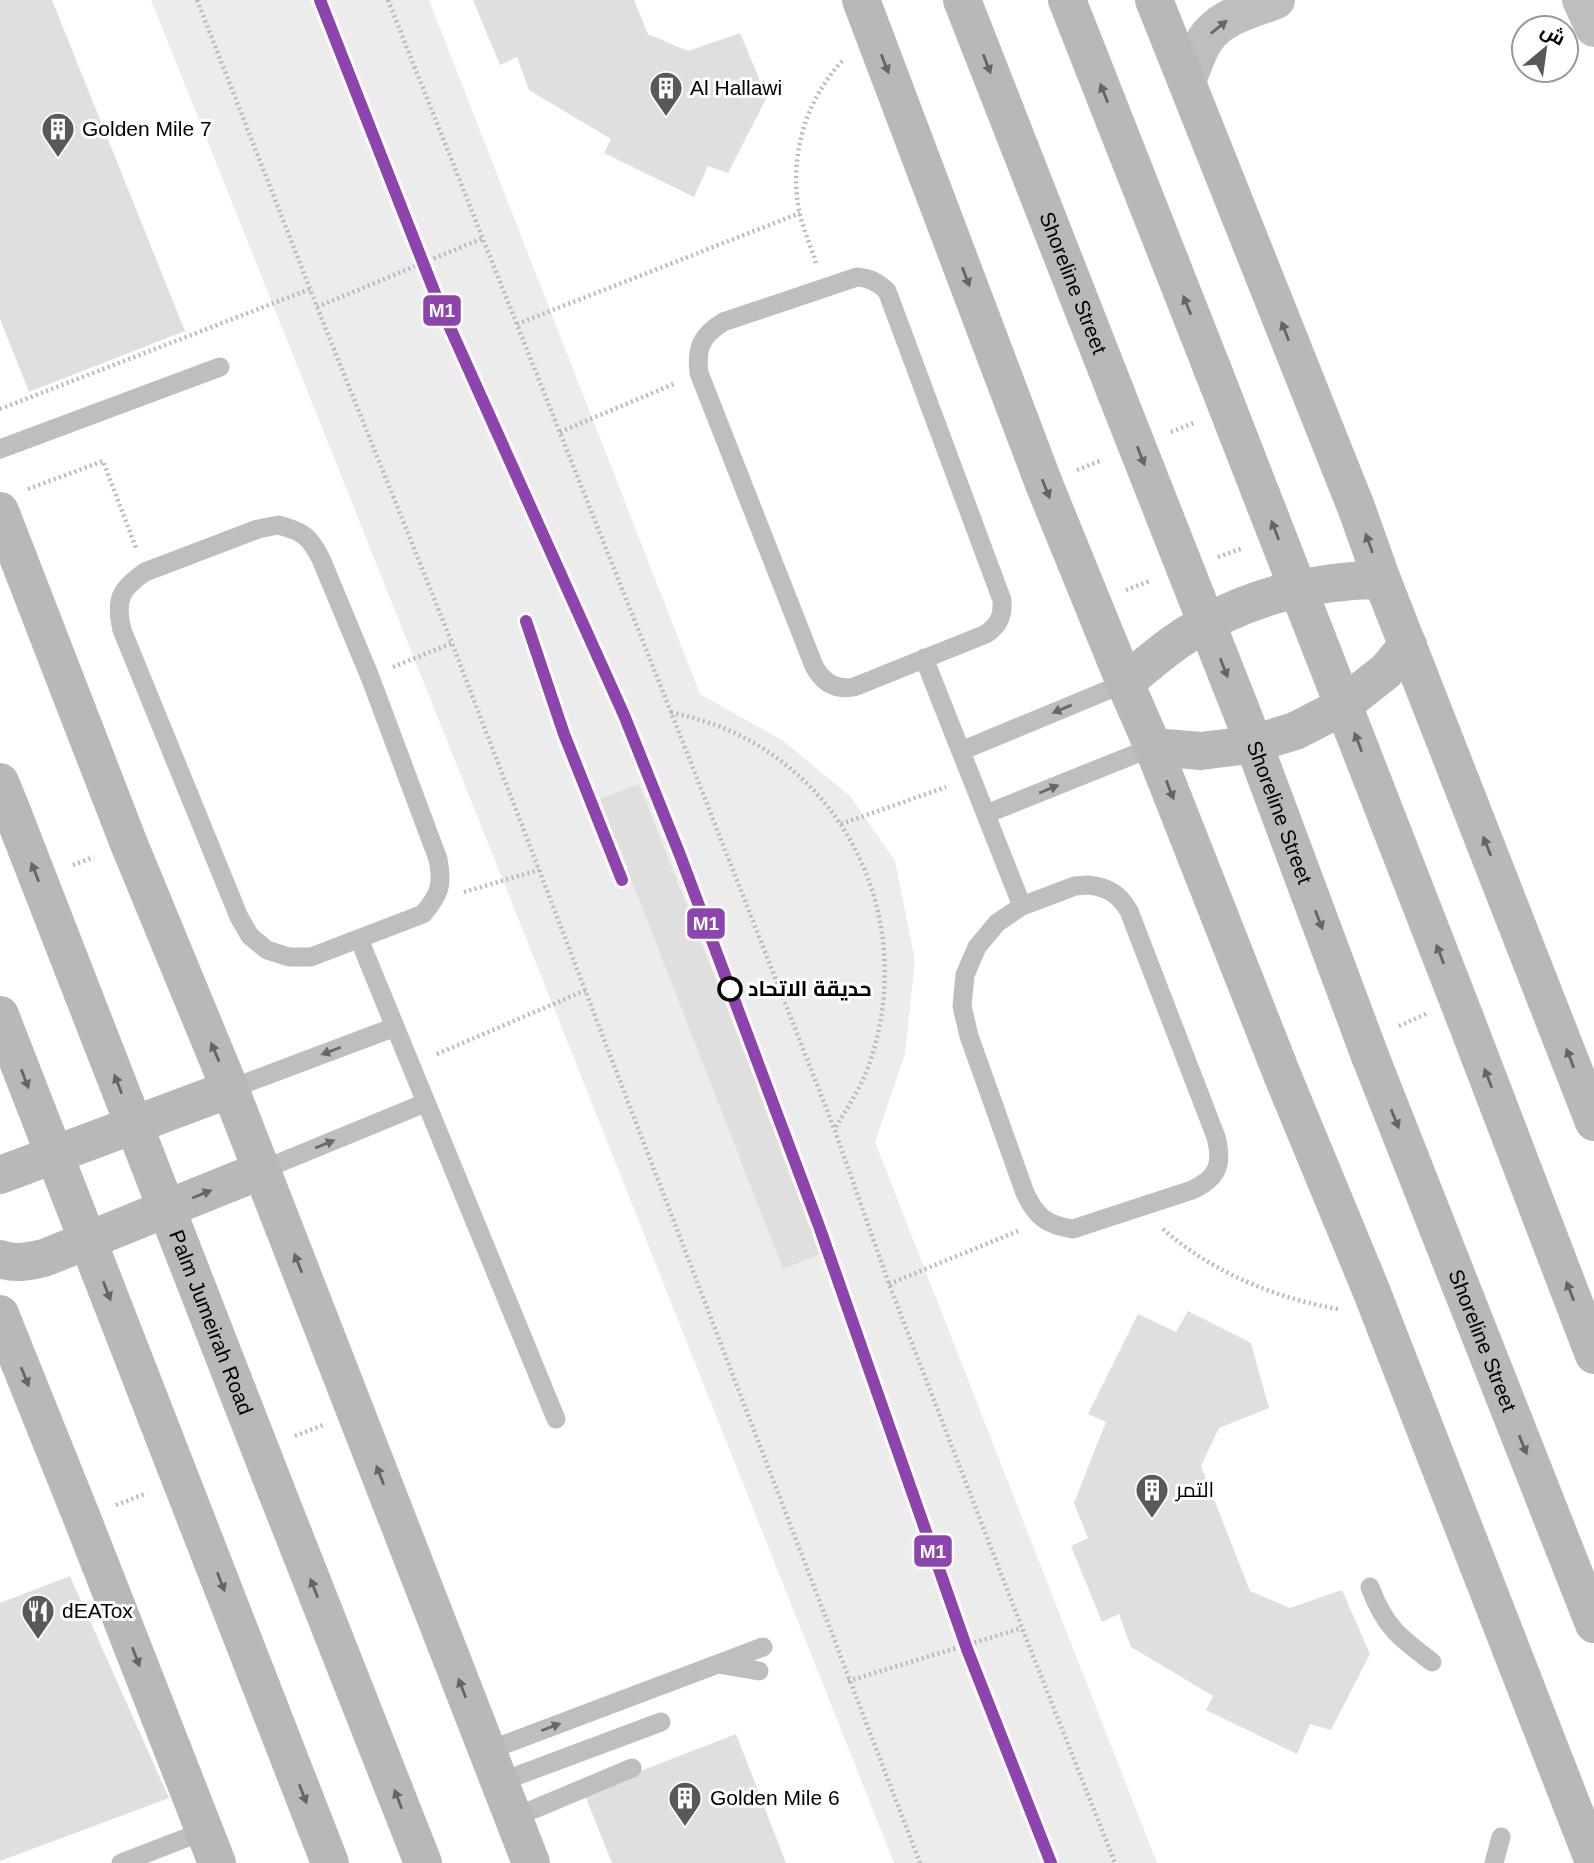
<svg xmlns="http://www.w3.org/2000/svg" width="1594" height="1863" font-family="Arial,Cairo,sans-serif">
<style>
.green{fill:#ececec}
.building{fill:#dfdfdf}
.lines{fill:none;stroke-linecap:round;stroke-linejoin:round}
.path{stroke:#b9b9b9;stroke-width:4.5;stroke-dasharray:2 3.5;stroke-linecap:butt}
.lane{stroke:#bebebe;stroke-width:19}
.street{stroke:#bebebe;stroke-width:38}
.secondary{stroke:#b8b8b8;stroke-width:38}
.secondary-bridge{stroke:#b8b8b8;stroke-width:38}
.metro-1-casing{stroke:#fff;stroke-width:18}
.metro-1{stroke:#8e44ad;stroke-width:12}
.oneway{fill:#686868}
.oneway2{fill:#656565}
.stop-dot{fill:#fff;stroke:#000;stroke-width:3.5}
.labels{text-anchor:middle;stroke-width:6;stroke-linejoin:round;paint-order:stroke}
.poi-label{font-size:21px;fill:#000;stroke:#fff;text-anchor:start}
.street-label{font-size:21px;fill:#000;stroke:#fff}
.stop-label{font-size:21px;font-weight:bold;fill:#000;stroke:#fff;text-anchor:start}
.line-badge{stroke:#fff;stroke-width:2.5}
.badge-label{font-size:19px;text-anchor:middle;font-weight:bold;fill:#fff}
</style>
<rect width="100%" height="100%" fill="#fff"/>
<path class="green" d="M151 0H429L700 694 782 740 850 796 895 861 915 961 905 1054 875 1142 1157 1863H894L587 1091Z"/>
<path class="building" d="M0 0H52L185 331 29 392 0 319Z
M473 0H634L648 34 688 51 740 33 767 97 728 173 708 166 694 197 604 153 611 139 529 90 517 57 500 65Z
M639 784 823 1253 783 1269 600 799Z
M1188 1311 1251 1343 1269 1408 1219 1428 1201 1466 1250 1591 1290 1608 1342 1590 1370 1654 1331 1730 1310 1724 1297 1754 1206 1710 1213 1696 1131 1647 1119 1614 1102 1622 1071 1546 1088 1538 1074 1503 1106 1422 1088 1414 1138 1314 1176 1332Z
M70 1576 169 1798 0 1861V1603Z
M736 1734 786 1863H612L584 1793Z"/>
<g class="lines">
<path class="path" d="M197 0 317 307 452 643 920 1863
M388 0 671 712 834 1128 889 1284 1022 1628 1115 1863
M816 263C811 246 803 229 799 211 789 156 805 101 843 60
M317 307 483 238
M517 324 800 213
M0 409 310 289
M560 432 676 383
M1171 432 1196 422
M1077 470 1102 460
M28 489 103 461 136 548
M1218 557 1243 548
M1126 590 1150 581
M393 667 452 643
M671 712C694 718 716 724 737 734 860 794 913 934 870 1062 862 1086 848 1107 835 1128
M841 824 946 787
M73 865 94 857
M464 892 539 870
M1399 1026 1426 1014
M437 1054 586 990
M1163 1229C1211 1272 1275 1298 1338 1309
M889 1284 1018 1231
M295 1436 323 1425
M116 1505 147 1493
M848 1681 1022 1628"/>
<path class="lane" d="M857 277C870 278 877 282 887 291L1002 600C1003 616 999 625 986 634L854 687C836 690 823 683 814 666L699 373C696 348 701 336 723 322Z
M0 449 220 367
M278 525C303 531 310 537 321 559L370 677 438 859C443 885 440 894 423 914L311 957H289L267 950 250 936 239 917 122 630C115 600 120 589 145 572L258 529Z
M924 658 1022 906
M961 751 1125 683
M986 814 1153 747
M1088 885C1108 887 1119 894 1129 911L1216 1137C1223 1164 1218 1178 1192 1190L1073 1229C1047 1225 1036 1217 1025 1193L969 1036 962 1006 965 975 977 947 997 923 1022 906 1075 886Z
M359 939 556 1419
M230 1089 395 1027
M262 1170 425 1103
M1370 1587C1384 1626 1400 1638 1432 1662
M718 1664 759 1671
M487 1751 763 1647
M500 1782 661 1722
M513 1818 632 1768
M121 1863 204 1831
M1494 1863 1501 1837"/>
<path class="street" d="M1581 0 1594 28
M1187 81C1193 67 1197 52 1205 40 1220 16 1251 10 1276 0"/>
<g class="secondary">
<path d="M861 0 1044 484 1125 683 1153 747 1283 1077 1371 1290 1594 1862"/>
<path id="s1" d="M962 0 1116 393"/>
<path d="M1067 0 1212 368"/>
<path d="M1154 0 1356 507 1382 580 1594 1122"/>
<path d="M0 511 129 844 230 1089 531 1863"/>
<path d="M1125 683C1145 666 1165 648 1188 634 1246 597 1314 580 1382 580"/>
<path d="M1153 747 1201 751 1249 745 1295 731 1338 709 1386 671 1408 645"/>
<path d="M0 782 11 809"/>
<path d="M1465 1018 1594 1355"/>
<path id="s2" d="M1370 1056 1594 1624"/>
<path d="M0 1175 230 1089"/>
<path d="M0 1259C15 1265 30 1261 44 1258L262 1170"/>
<path d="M0 1314 82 1518 217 1863"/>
<path d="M276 1490 423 1863"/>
<path d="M196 1519 330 1863"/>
</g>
<g class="secondary-bridge">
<path d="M1212 368 1465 1018"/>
<path id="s3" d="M1116 393 1244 718 1370 1056"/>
<path id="s4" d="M11 809 276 1490"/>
<path d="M0 1015 196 1519"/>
</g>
<defs>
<path id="metro-1" d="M320 0 438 301 624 715 680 855 819 1226 967 1649 1051 1863
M526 621 564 734 622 880"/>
</defs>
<use href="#metro-1" class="metro-1-casing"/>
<use href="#metro-1" class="metro-1"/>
</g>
<defs><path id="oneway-solid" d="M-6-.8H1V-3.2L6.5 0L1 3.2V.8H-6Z" transform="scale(1.75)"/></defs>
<g class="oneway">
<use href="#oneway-solid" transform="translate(1219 27) rotate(-39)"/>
<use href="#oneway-solid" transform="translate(1062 709) rotate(157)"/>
<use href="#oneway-solid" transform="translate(1049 789) rotate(-22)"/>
<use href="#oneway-solid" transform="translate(331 1051) rotate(159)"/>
<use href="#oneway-solid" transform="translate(325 1144) rotate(-22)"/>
<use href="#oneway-solid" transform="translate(551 1727) rotate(-21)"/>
</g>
<g class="oneway2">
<use href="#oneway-solid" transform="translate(885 64) rotate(69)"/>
<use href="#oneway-solid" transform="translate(987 64) rotate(69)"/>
<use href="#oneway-solid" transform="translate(1104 93) rotate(-112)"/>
<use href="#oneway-solid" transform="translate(966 277) rotate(69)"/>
<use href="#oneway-solid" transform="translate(1187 305) rotate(-112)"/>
<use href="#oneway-solid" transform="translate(1285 331) rotate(-111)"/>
<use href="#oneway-solid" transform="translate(1141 456) rotate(69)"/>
<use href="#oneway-solid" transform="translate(1046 489) rotate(68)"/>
<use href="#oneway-solid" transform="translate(1275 530) rotate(-111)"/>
<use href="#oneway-solid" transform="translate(1369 543) rotate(-110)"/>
<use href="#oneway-solid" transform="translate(1224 668) rotate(69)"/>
<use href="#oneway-solid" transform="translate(1358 742) rotate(-111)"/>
<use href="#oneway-solid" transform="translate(1170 790) rotate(69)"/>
<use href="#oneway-solid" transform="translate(1487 846) rotate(-112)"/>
<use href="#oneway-solid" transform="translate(35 872) rotate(-111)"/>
<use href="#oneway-solid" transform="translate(1319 920) rotate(69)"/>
<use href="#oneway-solid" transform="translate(1440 954) rotate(-111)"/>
<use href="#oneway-solid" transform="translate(215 1052) rotate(-113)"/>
<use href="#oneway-solid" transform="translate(1570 1058) rotate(-111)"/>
<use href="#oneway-solid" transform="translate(1488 1078) rotate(-111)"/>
<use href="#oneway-solid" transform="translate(25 1079) rotate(69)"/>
<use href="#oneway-solid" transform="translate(118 1084) rotate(-111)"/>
<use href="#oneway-solid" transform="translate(1395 1119) rotate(68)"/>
<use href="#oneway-solid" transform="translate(202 1194) rotate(-22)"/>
<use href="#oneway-solid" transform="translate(298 1263) rotate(-111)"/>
<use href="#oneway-solid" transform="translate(107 1291) rotate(69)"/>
<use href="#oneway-solid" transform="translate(1570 1291) rotate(-111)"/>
<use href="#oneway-solid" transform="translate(25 1377) rotate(68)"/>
<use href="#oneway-solid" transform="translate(1523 1445) rotate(68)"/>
<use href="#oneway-solid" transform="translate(380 1475) rotate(-111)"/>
<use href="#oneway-solid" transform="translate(221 1582) rotate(69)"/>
<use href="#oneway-solid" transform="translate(314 1588) rotate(-111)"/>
<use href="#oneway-solid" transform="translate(136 1657) rotate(69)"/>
<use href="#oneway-solid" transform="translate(462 1688) rotate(-111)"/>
<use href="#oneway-solid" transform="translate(303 1794) rotate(69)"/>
<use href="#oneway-solid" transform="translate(398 1799) rotate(-111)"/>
</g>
<defs>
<symbol id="building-pin" viewBox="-11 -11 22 30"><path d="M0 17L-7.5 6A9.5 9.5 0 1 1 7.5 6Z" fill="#595959" stroke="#fff"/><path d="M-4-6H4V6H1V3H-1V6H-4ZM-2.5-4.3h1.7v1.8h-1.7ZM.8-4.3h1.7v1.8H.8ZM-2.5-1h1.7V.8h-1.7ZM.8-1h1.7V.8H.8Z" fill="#fff"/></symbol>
<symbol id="restaurant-pin" viewBox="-11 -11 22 30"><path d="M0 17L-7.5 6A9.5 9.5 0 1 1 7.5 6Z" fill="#595959" stroke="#fff"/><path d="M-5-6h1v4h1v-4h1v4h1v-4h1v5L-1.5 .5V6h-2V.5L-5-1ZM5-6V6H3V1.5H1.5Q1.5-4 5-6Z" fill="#fff"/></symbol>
</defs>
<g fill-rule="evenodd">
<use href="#building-pin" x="647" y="69" width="38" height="52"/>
<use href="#building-pin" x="39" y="110" width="38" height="52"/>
<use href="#building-pin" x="1133" y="1471" width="38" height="52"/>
<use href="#restaurant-pin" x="19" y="1592" width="38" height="52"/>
<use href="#building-pin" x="666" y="1779" width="38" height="52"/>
</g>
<circle class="stop-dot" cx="730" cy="989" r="11"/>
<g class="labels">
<g class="poi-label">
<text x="690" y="95">Al Hallawi</text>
<text x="82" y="136">Golden Mile 7</text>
<text x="1176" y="1497">التمر</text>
<text x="62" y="1618">dEATox</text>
<text x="710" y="1805">Golden Mile 6</text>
</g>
<g class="street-label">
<text dy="7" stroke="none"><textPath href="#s1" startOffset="304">Shoreline Street</textPath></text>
<text dy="7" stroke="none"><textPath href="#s3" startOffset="450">Shoreline Street</textPath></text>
<text dy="7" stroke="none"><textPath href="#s4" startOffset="551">Palm Jumeirah Road</textPath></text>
<text dy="7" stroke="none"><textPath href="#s2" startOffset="306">Shoreline Street</textPath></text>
</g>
<g class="stop-label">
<text x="748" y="996">حديقة الاتحاد</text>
</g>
</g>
<g class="line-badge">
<rect x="422" y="294" width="40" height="33" rx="7" fill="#8e44ad"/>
<rect x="686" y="907" width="40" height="33" rx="7" fill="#8e44ad"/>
<rect x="913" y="1534" width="40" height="34" rx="7" fill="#8e44ad"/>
</g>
<g class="badge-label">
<text x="442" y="317">M1</text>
<text x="706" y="930">M1</text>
<text x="933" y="1558">M1</text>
</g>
<g transform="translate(1545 49) rotate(29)"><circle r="33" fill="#ffffff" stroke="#999999" stroke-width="2"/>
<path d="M0-5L12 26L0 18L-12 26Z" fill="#595959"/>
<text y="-10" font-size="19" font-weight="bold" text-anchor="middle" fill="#000000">ش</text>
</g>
</svg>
